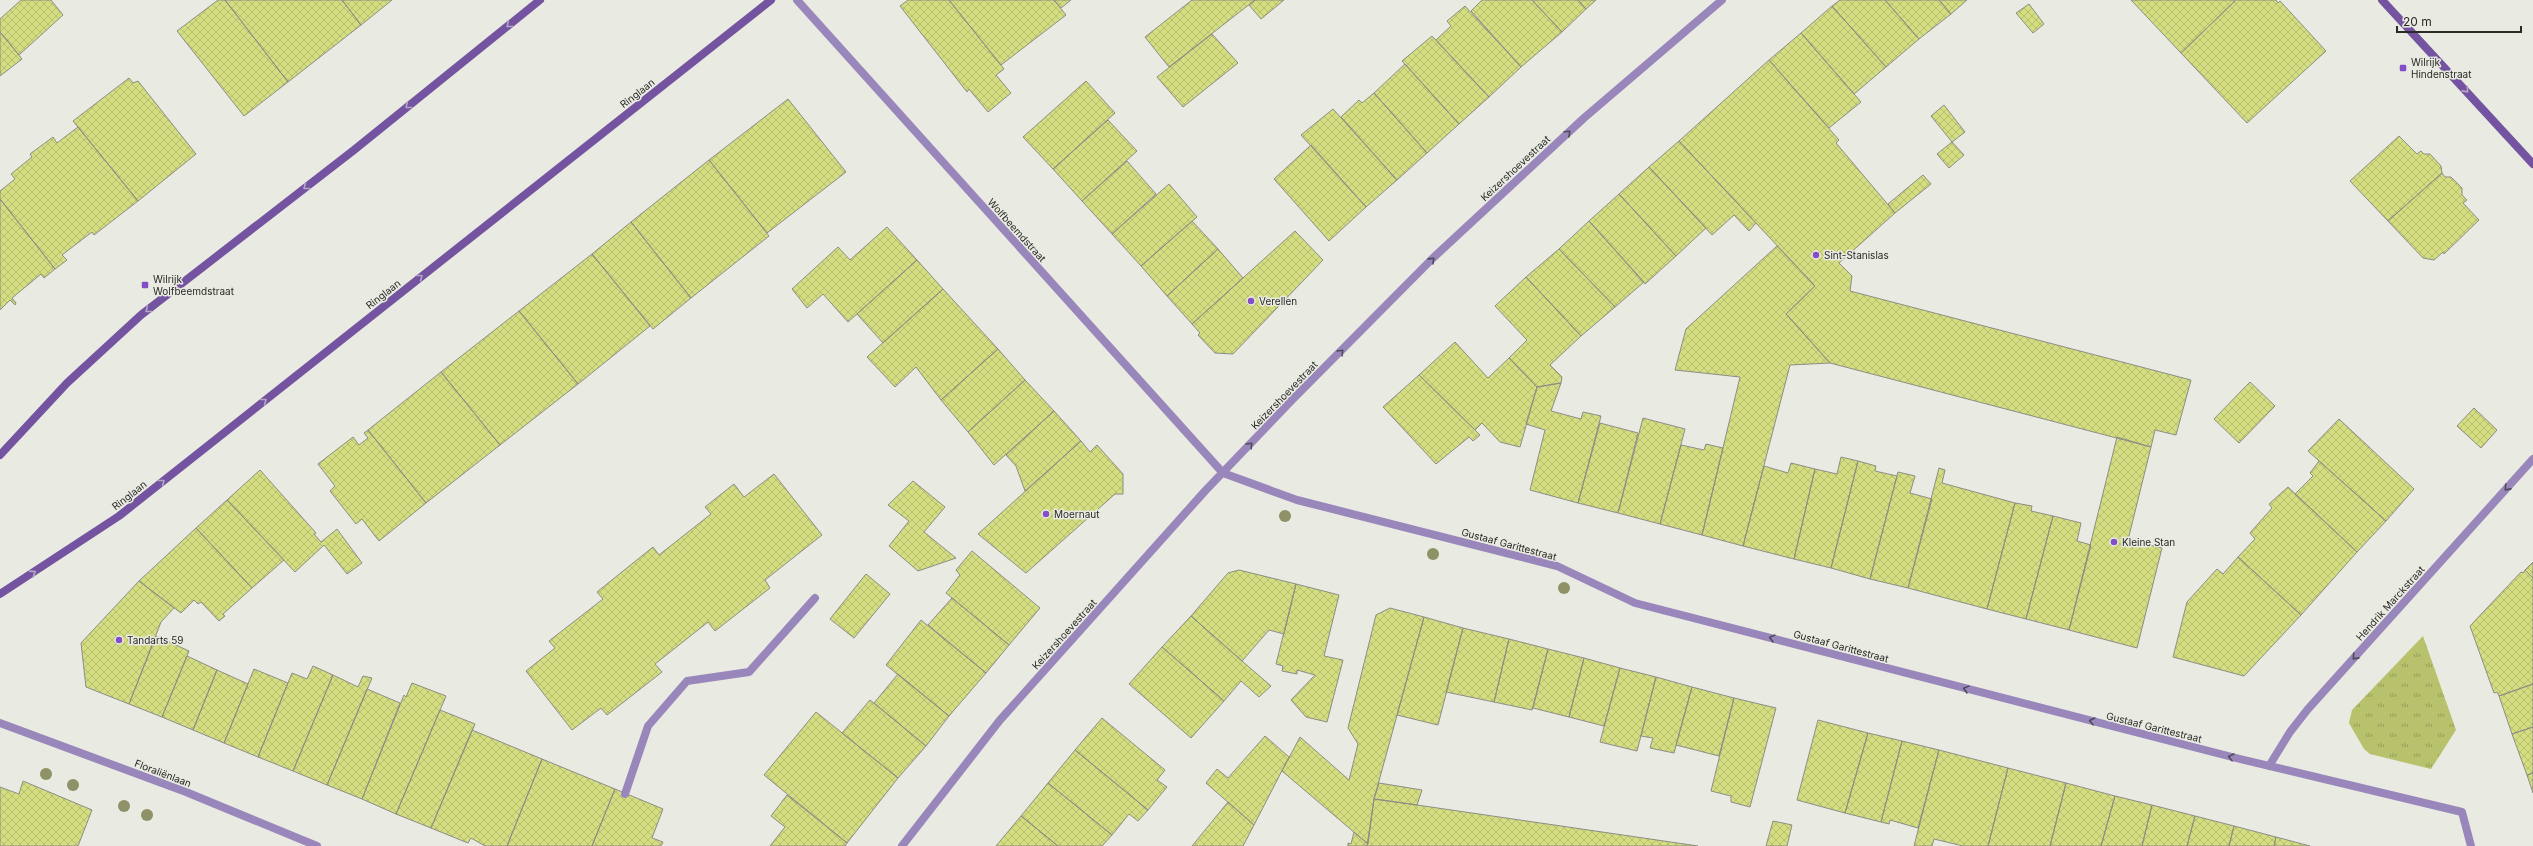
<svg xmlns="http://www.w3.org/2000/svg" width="2533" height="846" font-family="Inter,sans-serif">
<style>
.grass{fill:url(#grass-tufts)}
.building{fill:url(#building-cross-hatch);stroke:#8c8d86}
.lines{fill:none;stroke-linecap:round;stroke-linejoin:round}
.lane{stroke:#9986bb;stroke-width:8}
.street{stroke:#9986bb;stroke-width:8}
.secondary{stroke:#7454a1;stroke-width:8}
.tree{fill:#8f9166}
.oneway{stroke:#b4a6c5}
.oneway2{stroke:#504a5b}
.poi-dot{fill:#834ec6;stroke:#e9eae2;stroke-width:1.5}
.labels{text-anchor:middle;stroke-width:3;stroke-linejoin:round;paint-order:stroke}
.poi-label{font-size:10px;fill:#292a27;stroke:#e9eae2;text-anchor:start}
.street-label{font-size:10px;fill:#292a27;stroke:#e9eae2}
</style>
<defs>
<pattern id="grass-tufts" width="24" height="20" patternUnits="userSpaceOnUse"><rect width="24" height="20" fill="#b8c16c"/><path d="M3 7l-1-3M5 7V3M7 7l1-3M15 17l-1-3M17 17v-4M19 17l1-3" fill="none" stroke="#969d59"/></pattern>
<pattern id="building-cross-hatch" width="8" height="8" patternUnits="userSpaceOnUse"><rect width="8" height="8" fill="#d4de80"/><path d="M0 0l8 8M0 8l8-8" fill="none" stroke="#b6bf6f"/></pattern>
</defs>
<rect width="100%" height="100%" fill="#e9eae2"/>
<path class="grass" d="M2423 636 2456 730 2431 769 2370 754 2364 749 2349 723 2352 710Z"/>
<path class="building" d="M21 0H51L63 15 19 55 0 32V19Z
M218 0H225L288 82 244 116 177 31Z
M225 0H342L361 25 288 82Z
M342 0H392L361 25Z
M908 0H949L1004 69 996 75 1011 93 988 112 969 89 967 92 900 6Z
M949 0H1054L1066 15 1001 65Z
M1054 0H1071L1061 8Z
M1192 0H1255L1169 67 1145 37Z
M1255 0H1284L1261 19 1249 5Z
M1482 0H1532L1562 32 1521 67 1471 11Z
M1532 0H1578L1586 9 1562 32Z
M1578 0H1596L1586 9Z
M1840 0H1885L1919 39 1886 67 1832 6Z
M1885 0H1939L1951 14 1919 39Z
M1939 0H1967L1951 14Z
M2131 0H2236L2181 53Z
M2236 0H2276L2278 3 2280 1 2326 51 2247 123 2181 53Z
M2029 4 2044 24 2033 33 2016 13Z
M1465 6 1521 67 1489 97 1436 40 1451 26 1447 21Z
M1832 6 1886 67 1854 94 1801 33Z
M0 32 22 59 0 76Z
M1801 33 1861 102 1829 128 1769 60Z
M1212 34 1238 63 1183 107 1157 77Z
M1432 36 1489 97 1459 124 1402 61Z
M1769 60 1839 140 1836 143 1895 213 1839 263 1852 276 1850 291 2191 380 2176 435 2155 430 2151 447 1830 363 1786 314 1815 286 1679 141Z
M1405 64 1459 124 1427 153 1374 93Z
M129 78 133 83 138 81 196 154 138 201 73 121Z
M1086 81 1115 113 1053 169 1023 137Z
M1374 93 1427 153 1397 180 1341 117 1359 100 1362 103Z
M788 99 846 172 767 233 709 160Z
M1944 105 1965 132 1952 142 1931 116Z
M1333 109 1397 180 1366 207 1301 135Z
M1108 120 1137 151 1082 201 1053 169Z
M78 127 138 201 94 235 92 232 62 255 67 260 55 269 0 199V191L15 179 11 174 32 157 30 154 53 137 57 143Z
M2399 136 2417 154 2421 151 2424 154H2430L2441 166 2442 173 2388 221 2350 181Z
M1679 141 1756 223 1749 231 1734 215 1712 235 1649 167Z
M1952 142 1964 155 1949 168 1937 154Z
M1311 145 1366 207 1329 241 1274 179Z
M709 160 769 236 691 298 631 222Z
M1127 161 1156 194 1112 234 1082 201Z
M1649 167 1706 228 1676 256 1619 194Z
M2442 173 2445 177H2451L2462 188V195L2467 200 2463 203 2479 220 2444 254 2443 252 2434 260 2423 258 2388 221Z
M1923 175 1931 184 1895 213 1888 204Z
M1169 184 1197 217 1141 266 1112 234Z
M1619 194 1676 256 1645 284 1589 221Z
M0 199 55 269 44 278 41 274 12 298 16 303 15 305 10 300 0 310Z
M1192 221 1218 249 1167 296 1141 266Z
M1589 221 1644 282 1615 307 1559 249Z
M631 222 691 298 653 329 592 254Z
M887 227 917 260 848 322 823 294 807 308 792 289 838 247 850 260Z
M1295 231 1323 260 1233 354 1215 353 1198 335 1200 333 1192 324Z
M1777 246 1815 286 1786 314 1830 363 1790 365 1743 546 1702 535 1740 377 1675 370 1686 329Z
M1218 249 1243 278 1192 324 1167 296Z
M1559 249 1615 307 1581 336 1526 277Z
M592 254 650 326 578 384 519 311Z
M917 260 943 289 883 343 857 314Z
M1526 277 1581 336 1550 365 1562 377 1561 383 1537 387 1509 358 1527 340 1495 306Z
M943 289 998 349 941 400 916 367 895 387 867 357Z
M519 311 578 384 500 445 441 372Z
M1455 342 1488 378 1509 358 1537 387 1520 447 1500 442 1482 423 1475 430 1419 375Z
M998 349 1025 380 968 432 941 400Z
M441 372 500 445 426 503 368 430Z
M1419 375 1480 435 1473 441 1469 437 1436 464 1383 407Z
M1025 380 1054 411 994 465 968 432Z
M2250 382 2275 406 2239 443 2214 419Z
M1561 383 1551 411 1581 419 1583 412 1601 416 1578 503 1530 490 1545 430 1526 424 1537 387Z
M2474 408 2497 430 2481 448 2457 426Z
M1054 411 1081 441 1025 491 1016 466 1006 455Z
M1643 418 1685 429 1660 524 1618 513Z
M2339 419 2414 489 2386 521 2308 451Z
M1600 423 1638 433 1618 513 1578 503Z
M368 430 426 503 379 541 362 519 356 524 330 491 335 486 318 464 353 437 359 445 368 438 364 433Z
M2117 437 2151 447 2128 540 2162 548 2137 648 2069 630Z
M1081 441 1090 452 1097 445 1123 474V494H1115L1026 573 978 534Z
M1706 444 1723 448 1702 535 1660 524 1681 445 1704 450Z
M1841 457 1858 461 1831 568 1794 559 1815 469 1837 474Z
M1858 461 1876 466 1875 471 1897 476 1870 579 1831 568Z
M2319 461 2386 521 2357 552 2295 494 2313 476 2310 473Z
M1791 463 1815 469 1794 559 1743 546 1764 466 1788 473Z
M1939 468 1945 470 1942 483 2015 503 1987 609 1908 588Z
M260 470 316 533 314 534 321 542 337 529 362 563 347 574 324 545 295 572 227 500Z
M1898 472 1915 476 1910 493 1932 499 1908 588 1870 579Z
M774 474 822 535 765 580 770 588 715 631 708 622 655 664 662 672 607 715 601 708 572 730 526 671 555 648 549 641 603 599 597 592 653 547 659 555 711 514 705 507 734 484 744 497Z
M913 481 945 507 924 532 956 558 918 571 889 546 909 521 888 505Z
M2288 487 2357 552 2301 615 2238 557 2255 539 2250 533 2272 508 2269 504Z
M227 500 284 560 252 588 196 528Z
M2015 503 2032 506 2031 511 2053 516 2026 619 1987 609Z
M2053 516 2081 523 2077 541 2091 545 2069 630 2026 619Z
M196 528 252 588 223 614 225 616 219 621 201 602 198 604 194 600 181 613 139 581Z
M972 551 1040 608 1009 645 946 593 960 575 956 570Z
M2238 557 2301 615 2244 676 2173 657 2187 602 2217 569 2223 574Z
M2533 562V578L2525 570Z
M1239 570 1296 584 1284 634 1269 630 1242 661 1191 616 1228 573Z
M2525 570 2533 578V684L2499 696 2497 692 2494 693 2470 626 2521 572 2523 573Z
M866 574 890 594 854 638 830 619Z
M139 581 174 608 161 622 129 704 86 687 81 643Z
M1296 584 1339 595 1324 656 1343 660 1327 722 1306 717 1291 700 1315 675 1297 670V674L1282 671 1283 666 1276 664Z
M952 598 1009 645 986 673 928 625Z
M1390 608 1424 617 1374 799 1368 844 1282 771 1300 737 1349 780 1358 744 1348 728 1376 615Z
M1191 616 1242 661 1271 686 1259 697 1241 681 1224 701 1162 647Z
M1424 617 1463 628 1438 725 1397 715Z
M921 620 986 673 949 716 886 665Z
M1463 628 1509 639 1494 702 1446 692Z
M156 636 189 651 162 717 129 704Z
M1509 639 1548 649 1532 710 1494 702Z
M1162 647 1224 701 1191 738 1129 684Z
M1548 649 1584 658 1569 717 1533 708Z
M187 656 217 670 193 730 162 717Z
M1584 658 1620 668 1604 726 1569 717Z
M313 666 333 675 293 771 258 757 292 673 307 679Z
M1620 668 1656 677 1637 751 1600 742Z
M254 669 288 683 258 757 224 743Z
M217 670 248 684 224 743 193 730Z
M898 674 949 716 926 746 874 703Z
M333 675 358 687 363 676 372 678 327 785 293 771Z
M1656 677 1692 687 1674 753 1650 748 1653 738 1641 736Z
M412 683 446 696 396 814 362 799 404 695 406 697Z
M2533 684V727L2512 734 2499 696Z
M1692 687 1734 698 1719 756 1676 745Z
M367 689 400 703 362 799 327 785Z
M1734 698 1776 708 1750 807 1731 802V796L1711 791Z
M870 700 926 746 898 778 842 733Z
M440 710 475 724 431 828 396 814Z
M816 712 898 778 847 843 764 775Z
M1102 718 1165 770 1157 780 1167 787 1148 810 1075 750Z
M1818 720 1868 733 1845 813 1797 800Z
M2533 727V773L2527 775 2512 734Z
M472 730 542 759 507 846H485L471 838 468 843 431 828Z
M1868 733 1902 741 1881 822 1845 813Z
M1265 736 1289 757 1254 825 1206 783 1217 769 1228 778Z
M1902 741 1939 750 1918 828 1890 820 1889 824 1881 822Z
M1075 750 1148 810 1138 821 1129 814 1112 835 1048 783Z
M1939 750 2008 768 1988 846H1963L1934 839 1932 846H1914Z
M542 759 615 789 592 846H507Z
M2008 768 2066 783 2050 846H1988Z
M2533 773V793L2527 775Z
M23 781 92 810 78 846H0V787L19 794Z
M1048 783 1112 835 1102 846H1058L1021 816Z
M1379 783 1422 790 1417 805 1374 799Z
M2066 783 2115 796 2101 846H2050Z
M615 789 663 809 652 838 663 842 661 846H592Z
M787 795 847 843 845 846H770L785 827 771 816Z
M2115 796 2152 805 2142 846H2101Z
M1374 799 1417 805 1698 846H1367Z
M1228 802 1254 825 1243 846H1192Z
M2152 805 2195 816 2187 846H2142Z
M1021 816 1058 846H996Z
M2195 816 2234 826 2229 846H2187Z
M1773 821 1792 825 1787 846H1766Z
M2234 826 2276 837 2274 846H2229Z
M1354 832 1368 844 1367 846H1348V843L1351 844Z
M2276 837 2310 846H2274Z"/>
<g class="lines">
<path class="lane" d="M625 794 648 726 687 681 749 672 815 598"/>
<path class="street" d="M797 0 1223 473 1297 500 1557 566 1635 603 2236 758 2462 812 2471 846
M0 723 186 792 317 846
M2269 766 2290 732 2308 709 2533 459
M902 846 1000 720 1205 491 1292 400 1433 258 1584 118 1722 0"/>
<path class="secondary" d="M2382 0 2533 164
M0 455 67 383 141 315 354 150 540 0
M0 594 119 516 771 0"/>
</g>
<g class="tree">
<circle cx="1285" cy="516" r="6"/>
<circle cx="1433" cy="554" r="6"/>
<circle cx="1564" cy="588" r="6"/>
<circle cx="46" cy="774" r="6"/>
<circle cx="73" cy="785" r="6"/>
<circle cx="124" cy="806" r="6"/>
<circle cx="147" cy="815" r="6"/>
</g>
<defs><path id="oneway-chevron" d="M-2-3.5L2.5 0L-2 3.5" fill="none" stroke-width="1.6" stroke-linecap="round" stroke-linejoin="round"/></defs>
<g class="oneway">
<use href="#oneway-chevron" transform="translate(509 25) rotate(141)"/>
<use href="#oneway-chevron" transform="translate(2466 90) rotate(48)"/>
<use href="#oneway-chevron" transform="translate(408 106) rotate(141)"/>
<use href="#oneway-chevron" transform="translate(306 187) rotate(142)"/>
<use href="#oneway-chevron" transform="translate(420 277) rotate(-38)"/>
<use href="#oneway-chevron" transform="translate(148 310) rotate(142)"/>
<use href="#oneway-chevron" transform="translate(264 401) rotate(-38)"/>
<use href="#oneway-chevron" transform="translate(162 482) rotate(-38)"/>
<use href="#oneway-chevron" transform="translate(33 573) rotate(-33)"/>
</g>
<g class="oneway2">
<use href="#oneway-chevron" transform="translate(1568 133) rotate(-43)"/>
<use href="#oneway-chevron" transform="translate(1432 260) rotate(-44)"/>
<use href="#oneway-chevron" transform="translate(1341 352) rotate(-45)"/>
<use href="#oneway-chevron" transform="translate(1250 445) rotate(-46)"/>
<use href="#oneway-chevron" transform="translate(2507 488) rotate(132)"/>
<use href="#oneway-chevron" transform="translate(1772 638) rotate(-165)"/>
<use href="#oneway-chevron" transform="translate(2355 657) rotate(132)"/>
<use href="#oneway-chevron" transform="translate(1966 689) rotate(-165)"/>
<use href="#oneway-chevron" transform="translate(2092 721) rotate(-166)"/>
<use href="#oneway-chevron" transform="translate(2231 757) rotate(-166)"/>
</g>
<g class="poi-dot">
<rect x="2399" y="64" width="8" height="8" rx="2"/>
<circle cx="1816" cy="255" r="4"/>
<rect x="141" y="281" width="8" height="8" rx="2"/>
<circle cx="1251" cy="301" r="4"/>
<circle cx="1046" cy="514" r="4"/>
<circle cx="2114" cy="542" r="4"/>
<circle cx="119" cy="640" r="4"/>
</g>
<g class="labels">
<g class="poi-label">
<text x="2411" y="66">Wilrijk<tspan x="2411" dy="12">Hindenstraat</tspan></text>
<text x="1824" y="259">Sint-Stanislas</text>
<text x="153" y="283">Wilrijk<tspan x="153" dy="12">Wolfbeemdstraat</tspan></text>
<text x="1259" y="305">Verellen</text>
<text x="1054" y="518">Moernaut</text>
<text x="2122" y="546">Kleine Stan</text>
<text x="127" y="644">Tandarts 59</text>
</g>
<g class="street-label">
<text transform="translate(637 93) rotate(-38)" y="4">Ringlaan</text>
<text transform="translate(1515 168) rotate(-43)" y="4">Keizershoevestraat</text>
<text transform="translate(1017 230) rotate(48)" y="4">Wolfbeemdstraat</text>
<text transform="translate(383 294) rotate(-38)" y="4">Ringlaan</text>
<text transform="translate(1284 395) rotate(-46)" y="4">Keizershoevestraat</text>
<text transform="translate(129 495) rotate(-38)" y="4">Ringlaan</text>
<text transform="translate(1509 544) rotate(15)" y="4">Gustaaf Garittestraat</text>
<text transform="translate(2390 603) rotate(-48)" y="4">Hendrik Marckstraat</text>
<text transform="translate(1064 634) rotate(-48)" y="4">Keizershoevestraat</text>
<text transform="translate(1841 646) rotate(15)" y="4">Gustaaf Garittestraat</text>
<text transform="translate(2154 727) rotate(14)" y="4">Gustaaf Garittestraat</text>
<text transform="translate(163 773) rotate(21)" y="4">Floraliënlaan</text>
</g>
</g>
<path d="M2397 26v6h124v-6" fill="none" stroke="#292a27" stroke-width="2"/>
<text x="2403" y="26" font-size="12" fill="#292a27" stroke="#e9eae2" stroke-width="3" paint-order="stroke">20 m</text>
</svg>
